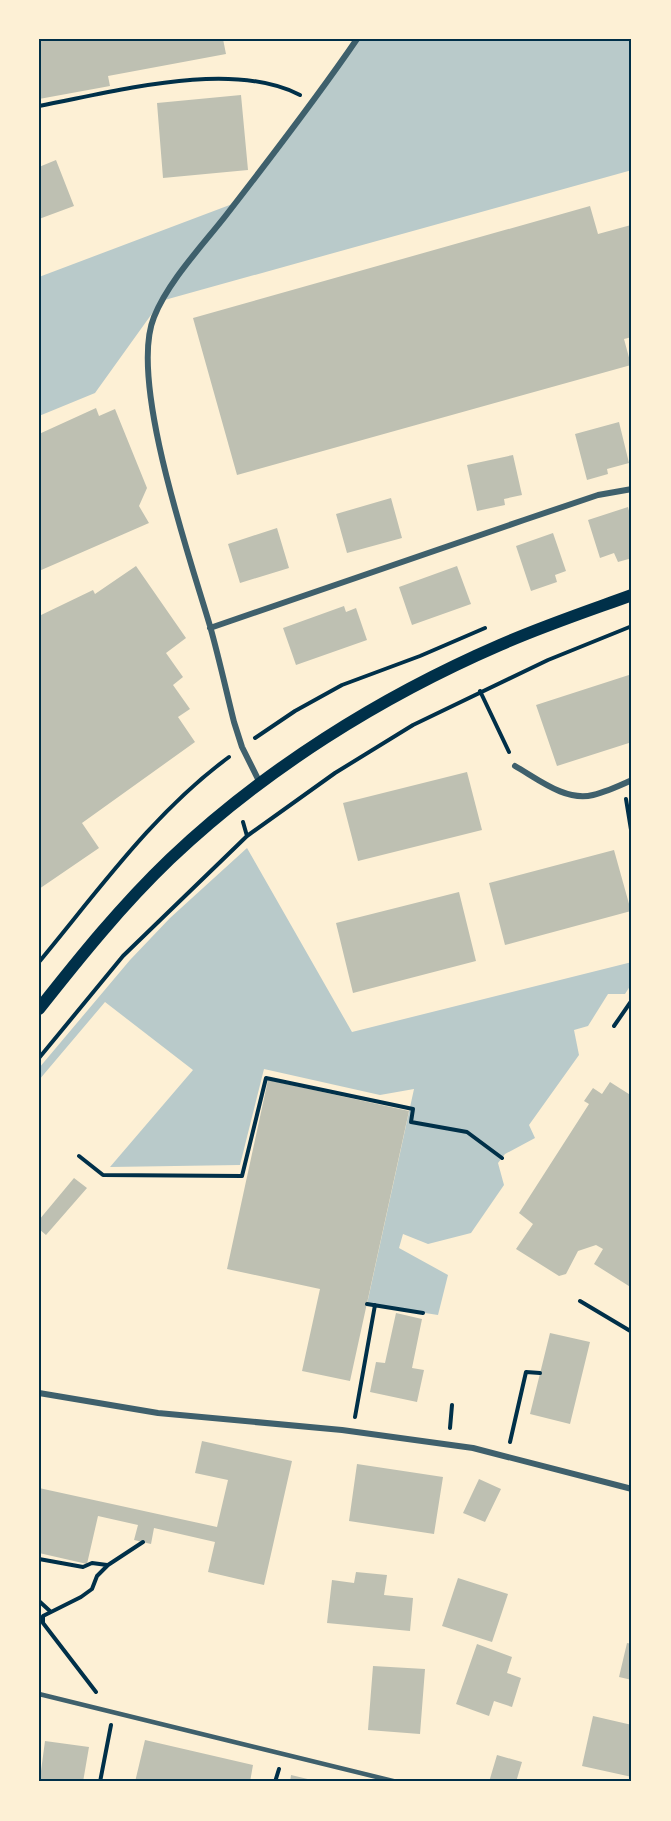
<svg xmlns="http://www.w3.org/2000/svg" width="671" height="1821" font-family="Montserrat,sans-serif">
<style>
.green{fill:#b9caca}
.building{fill:#bec0b2}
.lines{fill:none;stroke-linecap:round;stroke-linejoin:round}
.path{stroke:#003049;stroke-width:4}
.service{stroke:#3f606c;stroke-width:4.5}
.minor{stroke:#3f606c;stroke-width:6}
.secondary{stroke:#003049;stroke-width:12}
.neatline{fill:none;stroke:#003049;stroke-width:2}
</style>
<rect width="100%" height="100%" fill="#fdf0d5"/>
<path class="green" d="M357 39H632V170L161 301 95 393 39 416V277L235 203Z
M247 848 352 1032 632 962V983L625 994H608L588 1026 574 1030 579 1055 529 1125 535 1138 505 1154 498 1163 504 1185 471 1233 428 1244 403 1234 399 1248 448 1275 438 1315 367 1304 414 1089 380 1095 264 1069 240 1165 110 1167 193 1070 105 1002 39 1080V1068L130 960 170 918Z"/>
<path class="building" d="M39 39H223L226 54 108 76 110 86 39 99Z
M241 95 248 170 163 178 157 103Z
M56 160 74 206 39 219V167Z
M590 206 598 234 631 225 632 228V337L624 339 631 365 237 475 193 318Z
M96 408 99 416 115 409 147 488 139 506 149 523 39 571V434Z
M619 422 629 463 607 469 608 474 587 480 575 434Z
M513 455 522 495 504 499 505 505 477 511 467 465Z
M391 498 402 538 347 553 336 514Z
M628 507 632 522V558L618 562 614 553 600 558 588 520Z
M277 528 289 568 240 583 228 544Z
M553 533 566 571 555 575 557 582 531 591 516 546Z
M136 566 186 638 166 653 183 677 173 685 190 709 178 717 195 742 82 823 99 848 39 889V616L93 590 95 594Z
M457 566 471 604 412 625 399 587Z
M344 606 346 612 356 608 367 640 296 665 283 628Z
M632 674V742L557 766 536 705Z
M467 772 482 830 358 861 343 803Z
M614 850 631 911 505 945 489 883Z
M459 892 476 961 353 993 336 923Z
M268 1080 409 1111 350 1381 302 1371 320 1289 227 1269Z
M610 1082 632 1096V1288L594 1264 603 1249 596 1245 578 1251 566 1274 559 1276 516 1249 533 1224 519 1213 589 1104 584 1101 593 1088 602 1094Z
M74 1178 87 1188 46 1235 39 1229V1220Z
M396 1313 422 1319 412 1368 424 1370 417 1402 370 1392 376 1362 385 1363Z
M550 1333 590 1342 570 1424 530 1414Z
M202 1441 292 1461 264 1585 208 1572 215 1542 154 1528 151 1544 134 1540 138 1525 98 1516 87 1564 39 1553V1488L217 1527 228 1480 195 1473Z
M357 1464 443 1477 434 1534 349 1521Z
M479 1479 501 1489 485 1522 463 1513Z
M356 1572 387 1575 384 1595 413 1598 410 1631 327 1623 332 1580 354 1583Z
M458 1578 508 1594 492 1642 442 1626Z
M627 1643 632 1644V1680L619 1677Z
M477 1644 512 1657 507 1673 521 1678 512 1707 494 1701 489 1716 456 1704Z
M373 1666 425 1669 420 1734 368 1730Z
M593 1716 632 1725V1777L582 1766Z
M145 1740 253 1765 250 1782H135Z
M45 1741 89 1747 83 1782H39V1771H41Z
M497 1755 522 1762 516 1782H489Z
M291 1775 316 1781V1782H290Z"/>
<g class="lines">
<path class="path" d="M39 106C114 92 231 59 300 95
M480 691 509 752
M255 738 295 711 342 685 420 656 485 628
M626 799 632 836
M243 822 247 836
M39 962C98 891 154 812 229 757
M614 1026 632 1000
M39 1058 123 956 247 836 335 773 413 725 548 660 632 626
M79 1156 103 1175 242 1176 266 1078 413 1109 411 1122 467 1132 502 1158
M580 1301 632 1332
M367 1304 423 1313
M355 1417 375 1305
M450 1428 452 1405
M510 1442 526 1372 540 1373
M39 1559 83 1567 92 1563 107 1565
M39 1601 51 1612
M96 1692 43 1623V1616L81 1597 92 1589 97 1576 108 1565 143 1542
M100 1782 111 1725
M275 1782 279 1769"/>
<path class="service" d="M39 1694 397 1782"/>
<path class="minor" d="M210 628 524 520 598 495 632 489
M515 766C538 779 566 802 593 795 606 792 619 786 632 780
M260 783 242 747 234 722C226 690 219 658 210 626 190 558 128 380 154 317 169 280 203 245 227 214 272 156 316 99 357 39
M39 1393 158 1413 342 1430 473 1448 632 1489"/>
<path class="secondary" d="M39 1009C80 957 122 905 170 859 265 769 380 697 500 645 543 626 588 611 632 595"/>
</g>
<rect width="671" height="1821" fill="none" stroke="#fdf0d5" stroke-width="81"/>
<rect x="40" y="40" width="590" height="1740" class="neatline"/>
</svg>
